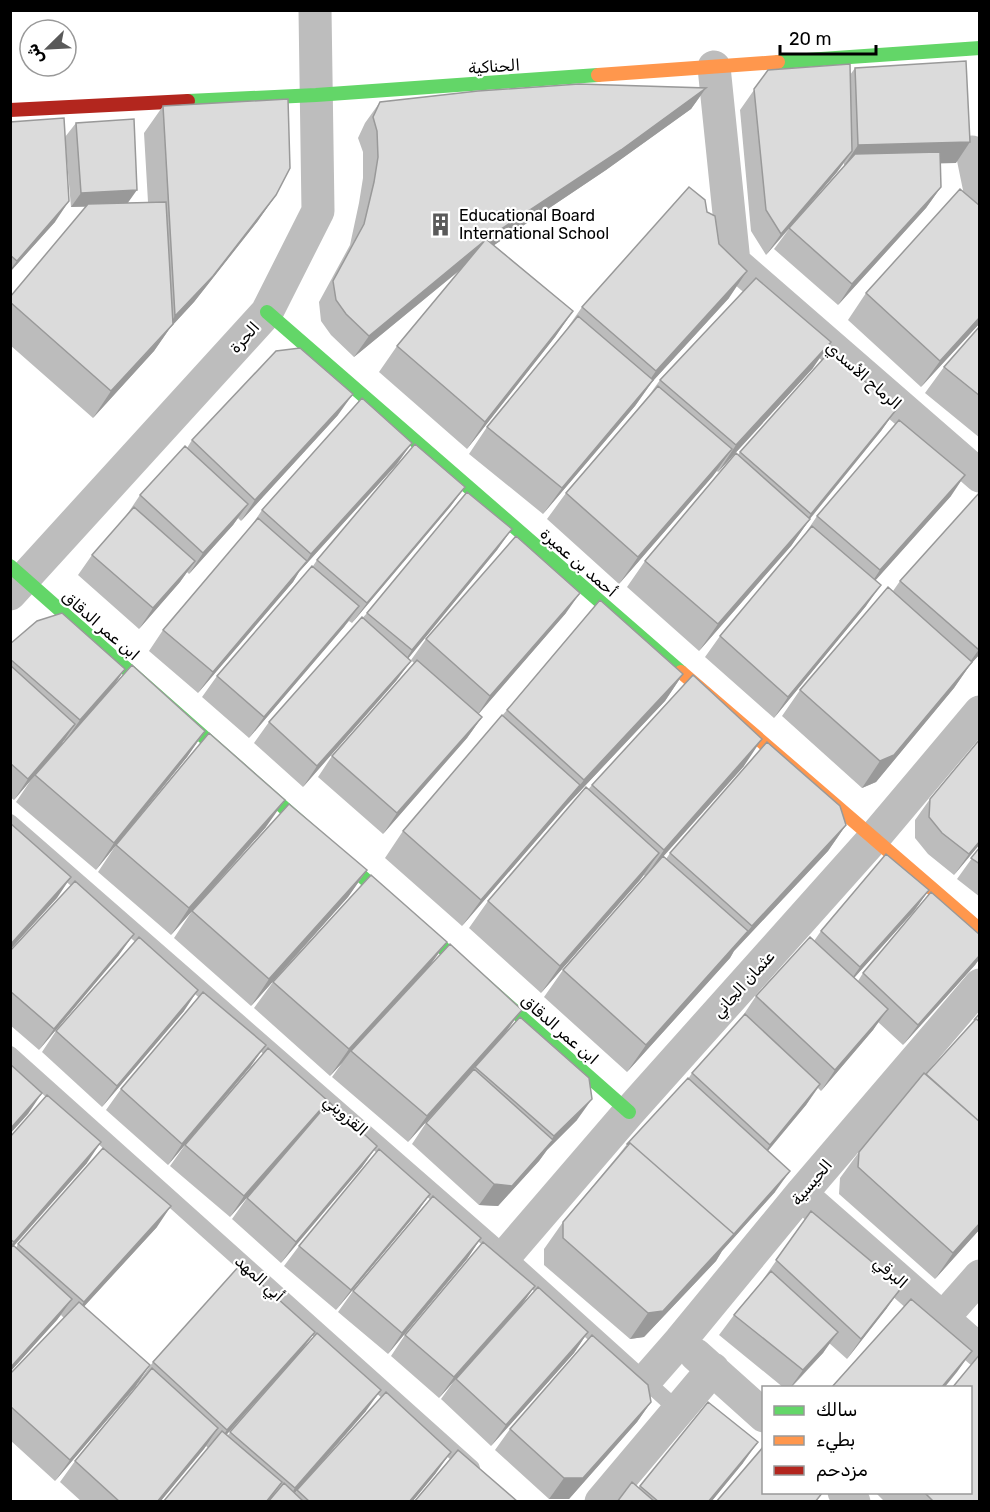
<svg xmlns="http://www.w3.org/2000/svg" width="990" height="1512" font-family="Rubik,Cairo,sans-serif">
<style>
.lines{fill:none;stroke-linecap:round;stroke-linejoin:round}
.lane{stroke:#bdbdbd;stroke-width:16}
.street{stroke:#bdbdbd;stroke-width:33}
.fast{stroke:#63d668;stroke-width:14}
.slow{stroke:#ff974d;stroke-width:14}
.jam{stroke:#b3261e;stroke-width:14}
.wall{fill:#bcbcbc;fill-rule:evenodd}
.shaded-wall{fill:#999}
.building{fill:#dbdbdb;stroke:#999;stroke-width:1.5}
.labels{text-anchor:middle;stroke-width:4.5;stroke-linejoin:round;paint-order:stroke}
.street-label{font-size:16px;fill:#000;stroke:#fff}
.poi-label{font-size:16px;fill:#000;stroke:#fff;text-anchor:start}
</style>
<rect width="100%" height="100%" fill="#fff"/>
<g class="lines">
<path class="lane" d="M10 822 506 1255 679 1411
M10 1054 472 1468"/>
<path class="street" d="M714 67 734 262 980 476
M972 152 980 191
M10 594 267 312 318 211 315 10
M801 1194 980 1351
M506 1255 629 1112 873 839 980 712
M943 1318 980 1276
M696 1355 764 1416
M645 1381 680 1341 801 1194 980 985
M844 1492 854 1502
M601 1502 713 1369"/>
<path class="fast" d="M778 62 980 48
M188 101 316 95 598 75
M267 312 681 672
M10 566 629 1112"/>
<path class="slow" d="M598 75 778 62
M681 672 980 930"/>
<path class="jam" d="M10 110 188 101"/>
</g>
<path class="wall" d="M855 68 956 163H940L941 187 926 208 838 305 774 249 789 229 766 255 751 231 740 110 768 70 850 75ZM844 163V166H845L792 225 837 172Z
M706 88 691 109 606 170 494 245 573 311 555 337 467 449 379 372 397 346 460 270 354 357 331 335 321 321 319 302 350 245 359 203 363 178V152L358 138 365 123 380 102Z
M163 106 276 195 257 222 194 302 170 328 154 351 93 418 10 345V297L86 207H71L65 138 55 222 10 272V122L65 137 76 123 128 203 148 202 144 133Z
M707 212 719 244 729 298 652 382 635 406 543 514 469 454 487 427 566 330 582 307Z
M866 293 980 323 921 387 848 320Z
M980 326V438L925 393 944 367Z
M813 368 718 472 717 471 619 584 547 519 566 493 650 394 660 380Z
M896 410 881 431 810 519 791 546 699 651 627 587 645 561 740 452Z
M338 415 241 521 238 518 233 525 189 574 187 572 180 582 139 629 78 575 92 555 126 516 140 495 187 448 192 440Z
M397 464 299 572 293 582 198 693 149 651 163 630 250 528 262 510Z
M465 487 450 507 352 623 349 621 249 738 202 697 217 676 313 566 317 560Z
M980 492V654L972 662 954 688 876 782 862 788 782 716 800 690 893 591 900 581Z
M951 496 875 580 866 606 774 718 705 657 720 636 803 537 817 516Z
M512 529 497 550 408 658 411 661 396 681 303 787 254 743 269 722 367 613Z
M566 613 478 714 482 717 467 738 383 834 318 777 332 756 414 663 411 660 426 639Z
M10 644 112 688 205 731 187 757 96 870 16 802 33 777 14 800 10 797ZM64 740 65 741 41 768 61 745Z
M683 674 665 701 566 806 462 926 385 858 403 831 507 710Z
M980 739V844L954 875 928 854 915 838V820L930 799Z
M744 766 663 856 666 859 670 853 846 825 828 851 734 951 730 958 627 1072 544 997 563 970 645 876 644 875 541 993 469 928 488 901 592 785Z
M266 827 171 935 98 872 116 845Z
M980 847V897L957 879Z
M367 870 348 897 251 1006 174 938 192 911Z
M929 890 914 911 854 978 858 981 863 973 980 935V958L975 965 903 1045 878 1022 873 1030 821 1091 818 1088 806 1105 768 1151 775 1192 722 1251 716 1261 644 1337 630 1339 544 1265V1249L563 1222 620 1153 627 1144 688 1079 692 1073 742 1017 756 996 814 941 821 931Z
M10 951 119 955 39 1050 10 1025Z
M430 965 505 1034 577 1120 547 1150 539 1161 498 1206 479 1205 412 1144 426 1123 472 1072 408 1142 332 1077 342 1063 330 1076 254 1008 273 982Z
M184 1011 102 1107 42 1052 56 1031Z
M980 1013V1229L935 1279 839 1194 840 1178 859 1152 970 1025Z
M251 1066 168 1165 106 1110 121 1089Z
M316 1118 377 1146 362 1167 281 1263 232 1219 247 1198 282 1157 230 1217 170 1166 185 1145Z
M10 1137 87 1163 14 1246 16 1248 18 1244 157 1227 84 1306 136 1386 55 1481 10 1440V1374L64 1318 61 1315 10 1372Z
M430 1194 415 1215 336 1310 284 1266 299 1246Z
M811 1211 887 1308 847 1359 829 1343 823 1353 791 1388H784L719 1335 734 1315 762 1281Z
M481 1238 467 1259 388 1354 338 1312 353 1291Z
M535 1286 520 1307 480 1353 588 1332 574 1353 491 1446 441 1399 454 1381 439 1398 391 1356 405 1335Z
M315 1332 302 1350 366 1411 295 1493 297 1490 436 1473 412 1502H268L206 1446 160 1502H82L60 1482 75 1461 139 1383H138L153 1362ZM276 1379 228 1435 227 1434Z
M651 1402 637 1422 569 1499H549L495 1450 510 1429Z
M708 1402 743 1463 711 1502H617L639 1487Z
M875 1492H970L980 1502H885Z"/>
<path class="shaded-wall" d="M706 88 691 109 606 170 472 260 354 357 369 336 487 239Z
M970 142 956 163 844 166 858 145Z
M852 151 837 172 766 255 781 234Z
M941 187 926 208 838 305 852 284Z
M137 190 127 204 71 207 81 193Z
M276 195 257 222 194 302 170 328 154 351 93 418 111 391 158 341 175 316Z
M69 201 55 222 10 272V270L17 261Z
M747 271 729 298 652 382 635 406 543 514 562 488 637 398 656 371Z
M573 311 555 337 467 449 485 422Z
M980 317V323L921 387 940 361Z
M831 342 813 368 718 472 736 445Z
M353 394 338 415 241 521 255 500Z
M896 410 881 431 808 521 810 519 791 546 699 651 718 624 800 530 811 514Z
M412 443 397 464 299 572 293 582 198 693 213 672 304 565 311 554Z
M732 449 713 476 619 584 638 557Z
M965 475 951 496 866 591 880 570Z
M465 487 450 507 352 623 367 603Z
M248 504 233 525 189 574 203 553Z
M512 529 497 550 398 671 412 650Z
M195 561 180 582 139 629 153 608Z
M881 585 866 606 774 718 788 697Z
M580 593 566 613 476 717 490 696Z
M359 606 344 627 249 738 264 717Z
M980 648V654L960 676Z
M411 661 396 681 303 787 317 766Z
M972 662 954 688 876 782 862 788 880 761Z
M125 669 111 690 65 741 80 720Z
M683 674 665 701 566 806 462 926 481 900 579 786 584 780Z
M482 717 467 738 383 834 397 813Z
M75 724 61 745 14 800 28 779Z
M205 731 187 757 96 870 114 843Z
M762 739 744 766 646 876 664 850Z
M285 800 266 827 171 935 189 908Z
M846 825 828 851 734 951 730 958 627 1072 646 1045 747 932 752 926Z
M980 841V844L954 875 969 854Z
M659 853 640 880 541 993 560 966Z
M367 870 348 897 251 1006 269 979Z
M71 877 57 898 10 950V945Z
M929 890 914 911 845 988 860 967Z
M134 934 119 955 39 1050 54 1029Z
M447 942 428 968 351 1051 342 1063 330 1076 349 1049Z
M980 955V958L975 965 903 1045 918 1025Z
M198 990 184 1011 102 1107 117 1086Z
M888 1009 873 1030 821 1091 835 1070Z
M522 1010 503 1036 408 1142 427 1116Z
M266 1045 251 1066 168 1165 182 1144Z
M820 1084 806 1105 755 1166 770 1145Z
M42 1093 28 1114 10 1134V1129Z
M592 1099 577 1120 547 1150 539 1161 498 1206 479 1205 494 1184 544 1151 554 1136Z
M328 1101 313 1122 230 1217 244 1196Z
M101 1142 87 1163 10 1250V1246L14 1242Z
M377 1146 362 1167 281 1263 296 1242Z
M790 1171 775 1192 722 1251 716 1261 644 1337 630 1339 648 1313Z
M430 1194 415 1215 336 1310 351 1290Z
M171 1206 157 1227 69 1323 84 1302Z
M980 1223V1229L935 1279 953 1253Z
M481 1238 467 1259 388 1354 402 1333Z
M535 1286 520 1307 439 1398 454 1377Z
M902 1287 887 1308 847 1359 861 1339Z
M72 1299 57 1320 10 1372V1368Z
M315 1332 300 1352 212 1451 227 1430Z
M588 1332 574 1353 491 1446 506 1425Z
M838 1332 823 1353 790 1388 803 1370Z
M972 1351 957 1372 944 1388H941Z
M150 1365 136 1386 55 1481 70 1460Z
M381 1390 366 1411 287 1502H286L295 1488Z
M651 1402 637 1422 569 1499H549L564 1478Z
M218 1428 204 1449 160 1502H157Z
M758 1442 743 1463 711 1502H708Z
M451 1452 436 1473 412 1502H409Z
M282 1482 268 1502H266Z"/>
<path class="building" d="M966 61 970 142 858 145 855 68Z
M850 64 852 151 781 234 766 210 754 89 768 70Z
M579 84 706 88 621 150 486 239 483 242 369 336 346 314 336 300 333 281 364 224 374 182 378 157 377 131 373 117 380 102 478 91Z
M288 99 290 168 276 195 213 276 175 316 163 106Z
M64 118 69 201 17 261 10 255V122Z
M134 119 137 190 81 193 76 123Z
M940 152 941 187 852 284 789 228 855 154Z
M689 187 705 200 707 212 715 216 719 244 747 271 656 371 582 307Z
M960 189 980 206V317L940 361 866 293Z
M166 202 173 324 111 391 10 302V297L88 204Z
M486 239 573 311 485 422 397 346Z
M756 278 831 342 736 445 660 380Z
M578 316 653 380 562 488 487 427Z
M980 326V396L944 367Z
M300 348 353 394 255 500 192 440 276 351Z
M831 350 896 410 811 514 740 452Z
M658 386 732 449 638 557 566 493Z
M362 398 412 443 311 554 262 510Z
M899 420 965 475 880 570 817 516Z
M415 444 465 487 367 603 317 560Z
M185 446 248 504 203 553 140 495Z
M736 453 810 519 718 624 645 561Z
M467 492 512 529 412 650 367 613Z
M980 492V648L978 649 900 581Z
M134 507 195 561 153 608 92 555Z
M258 518 307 561 213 672 163 630Z
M812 526 881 585 788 697 720 636Z
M516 536 580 593 490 696 426 639Z
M312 566 359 606 264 717 217 676Z
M888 587 972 662 894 755 880 761 800 690Z
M600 600 683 674 584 780 507 710Z
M62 613 125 669 80 720 10 659V644L37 621Z
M362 617 411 661 317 766 269 722Z
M417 660 482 717 397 813 332 756Z
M10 665 75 724 28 779 10 763Z
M132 665 205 731 114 843 35 775Z
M693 675 762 739 664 850 592 785Z
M502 715 580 785 481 900 403 831Z
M209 733 285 800 189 908 116 845Z
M980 739V841L969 854 942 833 929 817 930 799Z
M767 742 840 806 846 825 752 926 670 853Z
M586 787 659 853 560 966 488 901Z
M289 804 367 870 269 979 192 911Z
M10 823 71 877 10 945Z
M980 847V864L971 858Z
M886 854 929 890 860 967 821 931Z
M663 856 748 931 646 1045 563 970Z
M371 875 447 942 349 1049 273 982Z
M75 881 134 934 54 1029 10 991V951Z
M931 892 980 935V955L918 1025 863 973Z
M139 937 198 990 117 1086 56 1031Z
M810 937 888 1009 835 1070 756 996Z
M450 944 522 1010 427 1116 351 1051Z
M203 992 266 1045 182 1144 121 1089Z
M980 1013V1022L976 1019 974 1020Z
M745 1014 820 1084 770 1145 692 1073Z
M520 1017 589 1078 592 1099 554 1136 475 1067Z
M976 1019 980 1022V1122L926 1074Z
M268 1048 328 1101 244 1196 185 1145Z
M10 1064 42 1093 10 1129Z
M474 1069 553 1140 512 1186 494 1184 426 1123Z
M924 1073 980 1122V1223L953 1253 858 1167 859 1152Z
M688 1078 790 1171 734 1234 630 1143 628 1145 627 1144Z
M47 1095 101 1142 14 1242 10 1239V1137Z
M329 1102 377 1146 296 1242 247 1198Z
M630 1143 734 1234 663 1311 648 1313 563 1238V1222Z
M103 1148 171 1206 84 1302 18 1244Z
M379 1149 430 1194 351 1290 299 1246Z
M433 1196 481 1238 402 1333 353 1291Z
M811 1211 902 1287 861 1339 776 1260Z
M483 1242 535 1286 454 1377 405 1335Z
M13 1245 72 1299 10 1368V1249Z
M240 1265 315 1332 227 1430 153 1362Z
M771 1271 838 1332 803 1370 734 1315Z
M538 1287 588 1332 506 1425 456 1379Z
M911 1299 972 1351 941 1388H831Z
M79 1302 150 1365 70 1460 10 1406V1374Z
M317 1333 381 1390 295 1488 230 1432Z
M592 1335 648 1385 651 1402 583 1478H564L510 1429Z
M980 1354V1502H934L924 1492H970V1388H952Z
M152 1368 218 1428 157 1502H120L75 1461Z
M386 1392 451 1452 409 1502H310L297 1490Z
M708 1402 758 1442 708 1502H659L640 1486Z
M222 1431 282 1482 266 1502H163Z
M764 1446V1492H823L815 1502H716Z
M458 1450 518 1502H414Z
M632 1482 655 1502H617Z
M284 1483 304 1502H268Z"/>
<defs>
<symbol id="building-bare" viewBox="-9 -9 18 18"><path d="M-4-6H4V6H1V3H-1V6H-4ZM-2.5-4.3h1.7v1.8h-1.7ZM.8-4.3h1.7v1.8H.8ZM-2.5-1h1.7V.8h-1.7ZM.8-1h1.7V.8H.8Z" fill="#595959" stroke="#fff" stroke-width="2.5" paint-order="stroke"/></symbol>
</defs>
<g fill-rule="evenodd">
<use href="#building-bare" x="424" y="208" width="33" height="33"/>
</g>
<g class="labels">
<g class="street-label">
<text transform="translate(494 66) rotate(-4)" y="6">الحناكية</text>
<text transform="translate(244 337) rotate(-48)" y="6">الحرة</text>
<text transform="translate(864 375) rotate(41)" y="6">الرماح الأسدي</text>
<text transform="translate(579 562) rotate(41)" y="6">أحمد بن عميرة</text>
<text transform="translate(101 625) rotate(41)" y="6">ابن عمر الدقاق</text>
<text transform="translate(743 984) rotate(-48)" y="6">عثمان الجاني</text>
<text transform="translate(560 1029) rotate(41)" y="6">ابن عمر الدقاق</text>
<text transform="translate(346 1115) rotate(41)" y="6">القزويني</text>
<text transform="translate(811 1182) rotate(-50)" y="6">الحيسية</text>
<text transform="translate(891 1272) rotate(41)" y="6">البرقي</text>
<text transform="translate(260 1278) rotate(42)" y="6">أبي المهد</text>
</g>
<g class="poi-label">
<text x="459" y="221">Educational Board<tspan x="459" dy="18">International School</tspan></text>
</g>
</g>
<rect width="990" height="1512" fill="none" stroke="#000000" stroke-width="24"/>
<rect x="762" y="1386" width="210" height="108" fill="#ffffff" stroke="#999999" stroke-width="1.5"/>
<rect x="774" y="1406" width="30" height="9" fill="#63d668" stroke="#999999" stroke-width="1.5"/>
<text x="816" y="1416" font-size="18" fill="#000000">سالك</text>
<rect x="774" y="1436" width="30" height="9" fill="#ff974d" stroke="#999999" stroke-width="1.5"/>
<text x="816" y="1446" font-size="18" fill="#000000">بطيء</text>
<rect x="774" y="1466" width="30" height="9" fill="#b3261e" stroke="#999999" stroke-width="1.5"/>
<text x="816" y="1476" font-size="18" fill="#000000">مزدحم</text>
<g transform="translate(48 48) rotate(246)"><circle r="28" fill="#ffffff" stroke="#999999" stroke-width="1.5"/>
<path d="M0-4.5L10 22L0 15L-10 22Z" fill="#595959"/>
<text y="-9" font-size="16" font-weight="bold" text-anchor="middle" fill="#000000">ش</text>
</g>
<path d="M780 45v9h96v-9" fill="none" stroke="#000000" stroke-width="3"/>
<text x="789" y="45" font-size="18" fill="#000000" stroke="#ffffff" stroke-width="4.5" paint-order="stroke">20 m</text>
</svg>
